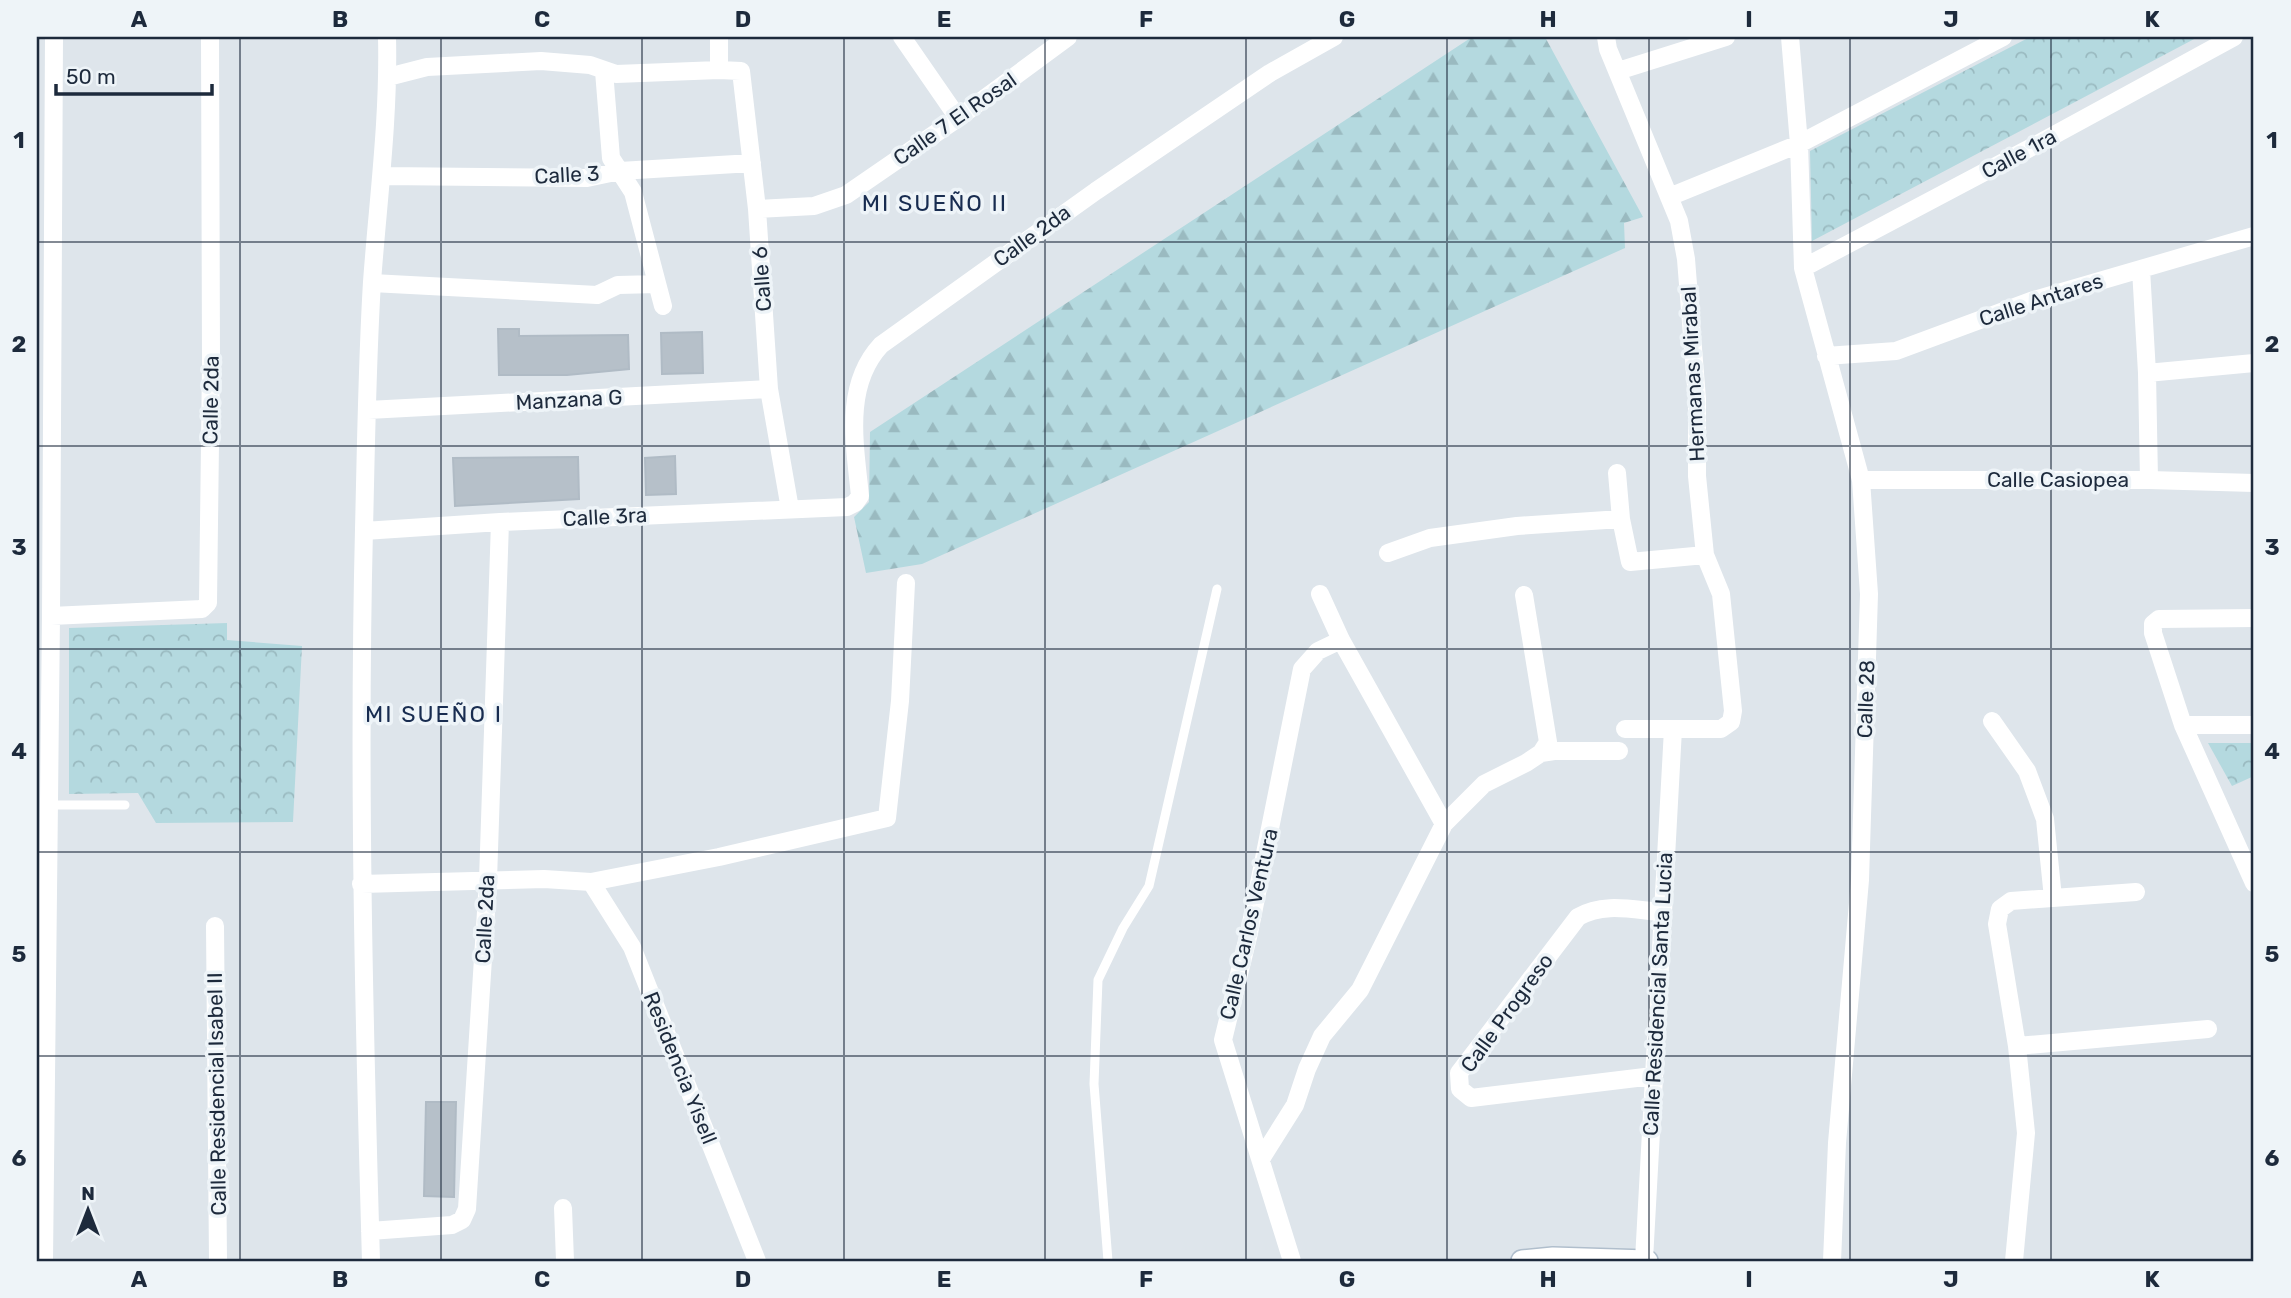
<svg xmlns="http://www.w3.org/2000/svg" width="2291" height="1298" font-family="Rubik,sans-serif">
<style>
.forest{fill:url(#forest-firs)}
.park{fill:url(#park-crowns)}
.building{fill:#b6c0c9;stroke:#b0bbc5;stroke-width:2}
.lines{fill:none;stroke-linecap:round;stroke-linejoin:round}
.secondary-casing{stroke:#b0becc;stroke-width:24}
.lane{stroke:#fff;stroke-width:9}
.street{stroke:#fff;stroke-width:18}
.secondary{stroke:#fff;stroke-width:21}
.grid{fill:none;stroke:#1d2a3c;stroke-width:2;stroke-opacity:0.55}
.labels{text-anchor:middle;stroke-width:7;stroke-linejoin:round;paint-order:stroke}
.street-label{font-size:21px;fill:#1d2a3c;stroke:#eef4f8}
.neighbourhood-label{font-size:23px;letter-spacing:2px;fill:#182c50;stroke:#eef4f8}
.neatline{fill:none;stroke:#1d2a3c;stroke-width:2.5}
.grid-label{font-size:23px;text-anchor:middle;font-weight:bold;fill:#1d2a3c}
</style>
<defs>
<pattern id="forest-firs" width="22" height="20" patternUnits="userSpaceOnUse" patternTransform="scale(1.75)"><rect width="22" height="20" fill="#b4d9df"/><path d="M5 1l3.5 6h-7zM16 11l3.5 6h-7z" fill="#9abac0"/></pattern>
<pattern id="park-crowns" width="20" height="18" patternUnits="userSpaceOnUse" patternTransform="scale(1.75)"><rect width="20" height="18" fill="#b4d9df"/><path d="M2 6a3 3 0 1 1 6 0M12 15a3 3 0 1 1 6 0" fill="none" stroke="#9abac0"/></pattern>
</defs>
<rect width="100%" height="100%" fill="#dee5eb"/>
<path class="forest" d="M1472 37H1545L1643 217 1624 223 1625 248 922 564 866 573 854 517 869 502 870 432Z"/>
<path class="park" d="M2030 37H2198L1812 241 1810 151Z
M227 623V640L302 646 293 822 156 823 138 793 69 794V628Z
M2208 743H2254V776L2232 786Z"/>
<path class="building" d="M498 329H519V336L628 335 629 369 567 375H499Z
M702 332 703 373 662 374 661 333Z
M675 456 676 494 646 495 645 458Z
M578 457 579 499 455 506 453 458Z
M426 1102H456L454 1197 424 1196Z"/>
<g class="lines">
<defs>
<path id="secondary" d="M1522 1261 1553 1258 1647 1261"/>
</defs>
<use href="#secondary" class="secondary-casing"/>
<path class="lane" d="M49 805H125
M1108 1261 1094 1084 1098 980 1123 928 1149 886 1217 589"/>
<path class="street" d="M719 37V70
M902 37 958 118
M1606 37 1608 49 1679 221 1686 259 1697 399V476L1705 555 1721 594 1733 711 1731 722 1721 729H1625
M1790 37 1799 144 1803 268 1861 480 1869 594 1860 880 1837 1143 1832 1261
M604 71 611 158 633 192 663 306
M1618 71 1726 37
M388 77 427 67 541 61 590 65 616 74 719 70 741 71 757 209 769 389 790 509
M383 176 587 178 620 171 752 163
M1669 197 1799 144 2003 37
M757 209 814 206 846 195 958 118 1068 37
M1803 268 2045 140 2234 37
M2141 269 2147 373 2149 480
M372 283 597 295 618 285 657 284
M1826 356 1896 351 2031 301 2254 236
M2147 373 2254 363
M368 410 769 389
M1617 473 1621 519 1630 562 1705 555
M1861 480H2149L2254 483
M364 531 500 522 847 507 855 503 860 496C855 445 843 386 881 345L1096 191 1270 73 1334 37
M1388 553 1430 538 1517 526 1621 519
M1320 594 1341 640 1444 824
M51 616 202 609 208 603 211 362 210 37
M2254 618 2159 619 2153 624V633L2183 725 2254 883
M1992 721 2027 771 2045 819 2053 898
M2183 725H2254
M1541 753 1554 751H1619
M591 882 632 947 757 1261
M361 884 544 879 591 882 719 857 887 818 900 701 906 583
M215 926 218 1261
M2017 1046 2208 1029
M1653 1076 1471 1098 1460 1089 1459 1073 1578 917C1604 902 1633 910 1662 912
M1261 1159 1295 1105 1307 1069 1322 1036 1360 990 1444 824 1484 784 1526 763 1541 753 1548 742 1524 595
M563 1208 565 1261
M370 1231 452 1225 462 1220 467 1209 488 880 500 522
M1644 1260 1673 729
M44 1261 51 616 54 37
M371 1261C364 1017 358 773 364 529 366 447 367 364 372 282 378 200 389 119 387 37
M1292 1261 1223 1040 1249 933 1302 669 1318 651 1341 640
M2014 1261 2026 1133 2017 1046 1997 924 2000 909 2011 901 2136 892"/>
<use href="#secondary" class="secondary"/>
</g>
<path class="grid" d="M240 37V1261M441 37V1261M642 37V1261M844 37V1261M1045 37V1261M1246 37V1261M1447 37V1261M1649 37V1261M1850 37V1261M2051 37V1261M37 242H2254M37 446H2254M37 649H2254M37 852H2254M37 1056H2254"/>
<g class="labels">
<g class="street-label">
<text transform="translate(955 119) rotate(-35)" y="7">Calle 7 El Rosal</text>
<text transform="translate(2019 154) rotate(-28)" y="7">Calle 1ra</text>
<text transform="translate(567 175) rotate(-3)" y="7">Calle 3</text>
<text transform="translate(1032 236) rotate(-36)" y="7">Calle 2da</text>
<text transform="translate(762 279) rotate(-94)" y="7">Calle 6</text>
<text transform="translate(2041 300) rotate(-18)" y="7">Calle Antares</text>
<text transform="translate(1693 374) rotate(-93)" y="7">Hermanas Mirabal</text>
<text transform="translate(211 400) rotate(-89)" y="7">Calle 2da</text>
<text transform="translate(569 400) rotate(-3)" y="7">Manzana G</text>
<text x="2058" y="487">Calle Casiopea</text>
<text transform="translate(605 517) rotate(-3)" y="7">Calle 3ra</text>
<text transform="translate(1866 699) rotate(-88)" y="7">Calle 28</text>
<text transform="translate(485 919) rotate(-87)" y="7">Calle 2da</text>
<text transform="translate(1249 924) rotate(-77)" y="7">Calle Carlos Ventura</text>
<text transform="translate(1658 994) rotate(-87)" y="7">Calle Residencial Santa Lucia</text>
<text transform="translate(1507 1013) rotate(-54)" y="7">Calle Progreso</text>
<text transform="translate(680 1068) rotate(68)" y="7">Residencia Yisell</text>
<text transform="translate(217 1094) rotate(-91)" y="7">Calle Residencial Isabel II</text>
</g>
<g class="neighbourhood-label">
<text x="935" y="211">MI SUEÑO II</text>
<text x="434" y="722">MI SUEÑO I</text>
</g>
</g>
<rect width="2291" height="1298" fill="none" stroke="#eef4f8" stroke-width="77"/>
<g transform="translate(88 1210)" stroke="#eef4f8" stroke-width="5" paint-order="stroke">
<path d="M0-5L12 26L0 18L-12 26Z" fill="#1d2a3c"/>
<text y="-10" font-size="19" font-weight="bold" text-anchor="middle" fill="#1d2a3c">N</text>
</g>
<path d="M56 84v10h156v-10" fill="none" stroke="#1d2a3c" stroke-width="3.5"/>
<text x="66" y="84" font-size="21" fill="#1d2a3c" stroke="#eef4f8" stroke-width="5" paint-order="stroke">50 m</text>
<rect x="38" y="38" width="2214" height="1222" class="neatline"/>
<g class="grid-label">
<text x="139" y="27">A</text>
<text x="340" y="27">B</text>
<text x="542" y="27">C</text>
<text x="743" y="27">D</text>
<text x="944" y="27">E</text>
<text x="1146" y="27">F</text>
<text x="1347" y="27">G</text>
<text x="1548" y="27">H</text>
<text x="1749" y="27">I</text>
<text x="1951" y="27">J</text>
<text x="2152" y="27">K</text>
<text x="19" y="148">1</text>
<text x="2272" y="148">1</text>
<text x="19" y="352">2</text>
<text x="2272" y="352">2</text>
<text x="19" y="555">3</text>
<text x="2272" y="555">3</text>
<text x="19" y="759">4</text>
<text x="2272" y="759">4</text>
<text x="19" y="962">5</text>
<text x="2272" y="962">5</text>
<text x="19" y="1166">6</text>
<text x="2272" y="1166">6</text>
<text x="139" y="1287">A</text>
<text x="340" y="1287">B</text>
<text x="542" y="1287">C</text>
<text x="743" y="1287">D</text>
<text x="944" y="1287">E</text>
<text x="1146" y="1287">F</text>
<text x="1347" y="1287">G</text>
<text x="1548" y="1287">H</text>
<text x="1749" y="1287">I</text>
<text x="1951" y="1287">J</text>
<text x="2152" y="1287">K</text>
</g>
</svg>
